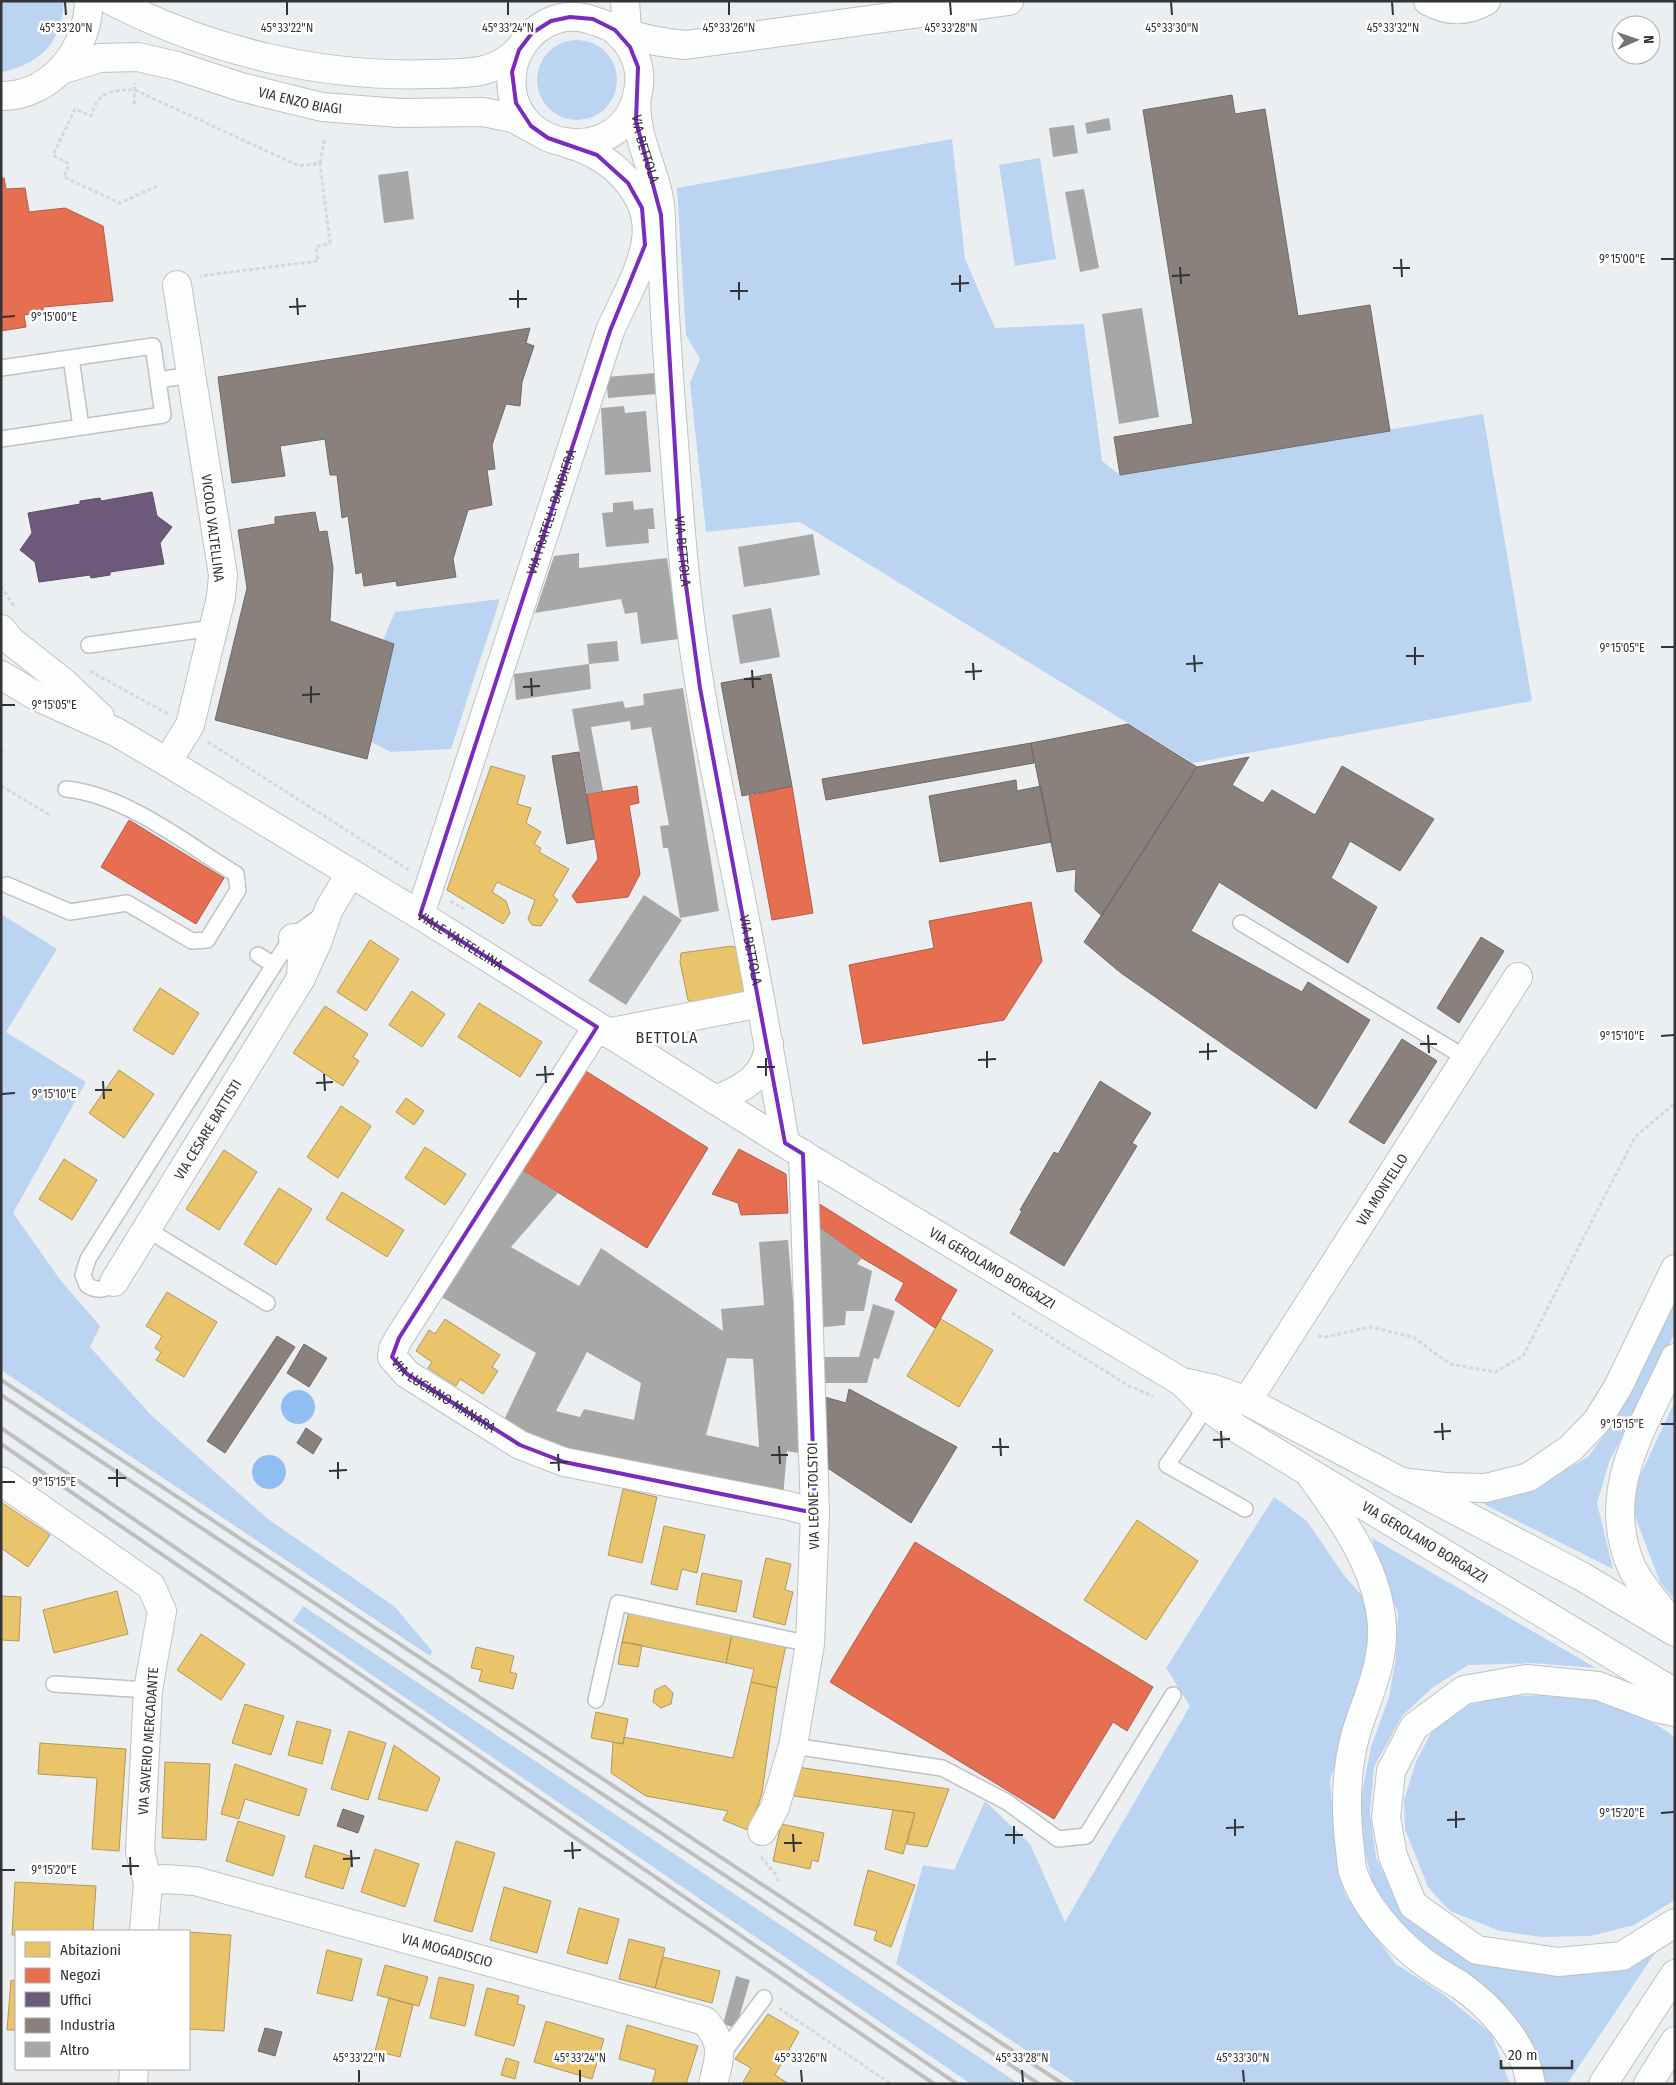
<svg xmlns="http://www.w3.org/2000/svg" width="1676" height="2085" font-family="'Fira Sans Condensed',sans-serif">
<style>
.green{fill:#bbd4f2}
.water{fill:#90bdf2}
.homes{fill:#e9c46a;stroke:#b2995a}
.shops{fill:#e76f51;stroke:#b15d49}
.offices{fill:#6d597a;stroke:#5c4e66}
.industry{fill:#8a817c;stroke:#706a67}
.building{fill:#a7a7a8;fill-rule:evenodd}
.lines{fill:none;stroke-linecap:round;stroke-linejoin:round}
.service-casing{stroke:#bfc1c3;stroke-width:18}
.minor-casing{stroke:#bfc1c3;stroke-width:30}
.tertiary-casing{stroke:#bfc1c3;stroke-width:30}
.secondary-casing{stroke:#bfc1c3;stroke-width:30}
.motorway-casing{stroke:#bfc1c3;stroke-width:30}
.path{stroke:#d7d7d8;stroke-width:3;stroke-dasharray:4 2.5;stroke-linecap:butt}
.service{stroke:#fcfdfd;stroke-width:15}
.minor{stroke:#fcfdfd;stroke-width:28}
.tertiary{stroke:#fcfdfd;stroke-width:28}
.secondary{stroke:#fcfdfd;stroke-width:28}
.motorway{stroke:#fcfdfd;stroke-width:28}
.rail{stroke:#bfbfc0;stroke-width:4}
.marked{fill:none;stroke:#7b2cbf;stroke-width:4;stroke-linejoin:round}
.ticks{fill:none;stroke:#333436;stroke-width:2}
.labels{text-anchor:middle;stroke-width:5;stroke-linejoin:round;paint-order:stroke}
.street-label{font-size:14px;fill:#333436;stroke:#fff}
.quarter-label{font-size:16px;letter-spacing:1px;fill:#333436;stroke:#fff}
.ticks-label{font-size:12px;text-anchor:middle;fill:#333436;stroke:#fff;stroke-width:5;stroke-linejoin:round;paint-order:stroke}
</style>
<rect width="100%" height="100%" fill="#eceff2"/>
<path class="green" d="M1 1H64C61 42 43 62 3 72L1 71Z
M537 80a40 40 0 1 1 80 0a40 40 0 1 1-80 0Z
M952 139 965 259 995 328 1084 324 1102 461 1120 475 1483 414 1532 701 1193 763 800 522 706 532 690 383 700 359 686 335 677 188Z
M1040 158 1056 259 1015 266 999 165Z
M500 599 451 749 391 752 371 742 394 644 383 640 395 612Z
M1 914 57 949 6 1032 86 1082 13 1213 61 1281 100 1326 90 1347 150 1414 216 1473 268 1519 395 1607 432 1651 430 1656 1 1370Z
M1675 1301V1333L1609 1462 1597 1503 1613 1569 1480 1502 1541 1483 1588 1457 1619 1415Z
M1675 1401V1600L1660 1582 1633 1511 1639 1478Z
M1274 1497 1307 1521 1343 1574 1364 1598 1369 1632 1360 1690 1330 1780 1335 1842 1345 1895 1396 1964 1444 1995 1491 2033 1510 2084H1077L896 1964 923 1865 954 1870 985 1801 1030 1844 1065 1922 1190 1706 1166 1668Z
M1372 1538 1596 1668 1530 1663 1468 1665 1432 1688 1402 1716 1374 1767 1370 1813 1376 1857 1402 1912 1442 1943 1495 1967 1577 1975 1657 1950 1567 2084H1543L1536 2051 1512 2019 1432 1953 1403 1926 1373 1885 1362 1840 1361 1798 1371 1747 1389 1697 1396 1657 1398 1612 1380 1572Z
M303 1606 1019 2084H971L293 1621Z
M1553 1695 1602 1701 1657 1725 1675 1737V1900L1634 1925 1590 1936 1542 1937 1500 1931 1450 1911 1428 1887 1405 1829 1404 1800 1416 1762 1433 1729 1465 1706 1508 1696Z"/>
<path class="water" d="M281 1407a17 17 0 1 1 34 0a17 17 0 1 1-34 0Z
M252 1472a17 17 0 1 1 34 0a17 17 0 1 1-34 0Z"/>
<path class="homes" d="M491 766 525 776 517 804 531 808 526 823 541 832 534 844 541 848 539 852 569 869 553 896 558 900 541 926 532 925 528 919 535 900 497 882 492 892 506 901 510 913 503 924 447 890Z
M370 940 399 959 366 1011 337 992Z
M732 946 740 951 748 990 743 995 696 1003 688 1000 680 962 681 953Z
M160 988 199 1013 173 1055 133 1030Z
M412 991 445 1014 422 1047 389 1025Z
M479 1003 542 1042 520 1077 458 1037Z
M325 1006 368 1034 353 1057 359 1061 343 1086 293 1053Z
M119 1070 154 1094 124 1138 89 1113Z
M406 1098 424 1111 414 1125 396 1112Z
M341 1106 371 1126 338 1178 307 1157Z
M425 1147 466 1174 445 1205 405 1178Z
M224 1150 257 1172 219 1230 186 1209Z
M64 1159 97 1180 72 1220 39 1199Z
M279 1188 312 1209 276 1265 244 1244Z
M342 1192 404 1230 387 1257 326 1219Z
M167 1292 217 1322 184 1377 156 1360 161 1352 155 1348 162 1336 146 1326Z
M445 1319 500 1355 492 1367 498 1371 483 1394 460 1379 456 1386 428 1368 432 1362 416 1351 429 1330 435 1334Z
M941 1319 993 1350 959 1407 907 1376Z
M623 1489 657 1497 642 1563 608 1555Z
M1 1502 50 1535 28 1567 1 1548Z
M1137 1520 1198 1561 1146 1640 1084 1600Z
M664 1526 705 1535 697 1573 682 1569 677 1590 651 1584Z
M766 1558 791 1564 785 1590 793 1592 785 1625 753 1617Z
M702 1573 742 1581 736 1612 696 1604Z
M117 1591 128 1634 54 1653 43 1610Z
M1 1596 21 1597 19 1641 1 1640Z
M629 1612 732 1634 726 1663 622 1642Z
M201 1634 245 1664 221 1700 177 1670Z
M732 1634 786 1645 777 1688 751 1682 754 1669 726 1663Z
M622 1642 642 1645 638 1667 618 1664Z
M476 1647 514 1656 510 1672 517 1674 513 1689 479 1681 482 1670 471 1668Z
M751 1682 777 1688 762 1793 750 1831 723 1820 728 1811 646 1796 611 1773 613 1742 623 1744 624 1737 733 1758Z
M665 1685 673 1693 671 1704 661 1708 653 1702 655 1690Z
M245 1704 284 1716 271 1755 232 1743Z
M596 1712 628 1719 623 1744 591 1738Z
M297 1721 331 1730 322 1764 288 1755Z
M349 1731 386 1743 368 1800 331 1789Z
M40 1743 126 1749 119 1851 92 1849 97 1778 38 1774Z
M394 1745 440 1778 427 1811 378 1799Z
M165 1762 210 1764 206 1840 162 1838Z
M235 1764 307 1789 299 1816 245 1799 239 1819 221 1814Z
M797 1767 949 1789 927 1847 907 1844 915 1813 794 1796Z
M893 1810 915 1813 903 1854 885 1849Z
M238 1821 285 1836 273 1876 226 1861Z
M781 1824 824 1833 818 1862 812 1860 810 1869 773 1861Z
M456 1841 495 1853 472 1932 434 1921Z
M314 1845 353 1857 343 1889 305 1877Z
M375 1849 419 1864 405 1907 361 1892Z
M868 1870 915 1885 891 1947 874 1940 877 1931 854 1925Z
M15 1882 96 1886 93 1931H16V1935H12Z
M504 1887 551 1901 537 1953 490 1940Z
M579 1908 619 1919 607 1964 567 1953Z
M189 1932 231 1935 224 2031 189 2029Z
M629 1939 665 1948 655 1988 619 1979Z
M327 1950 362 1959 352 2001 317 1993Z
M663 1957 720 1971 712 2003 655 1988Z
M385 1965 428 1977 419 2006 377 1995Z
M439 1977 474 1985 465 2026 430 2018Z
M11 1980 16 1981V2030H7Z
M487 1988 519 1996 517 2004 525 2006 514 2046 475 2035Z
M389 1998 413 2005 400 2057 375 2051Z
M768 2014 799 2032 775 2075 789 2084H742L751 2068 735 2059Z
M546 2021 604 2039 592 2079 534 2062Z
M627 2025 698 2046 686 2084H652L656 2070 619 2059Z
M506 2058 519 2062 515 2079 501 2075Z"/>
<path class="shops" d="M1 178H4L6 189 25 188 29 212 65 208 103 226 113 301 43 307V312L24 315 26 327 1 331Z
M637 786 639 803 629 805 640 874 628 897 577 903 572 896 598 859 587 794Z
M792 786 813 913 772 920 749 796Z
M129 820 224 878 196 924 101 867Z
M1031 902 1042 961 1004 1020 863 1044 849 965 934 948 929 921Z
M581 1068 708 1148 647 1248 519 1168Z
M739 1149 786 1174 788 1213 741 1215 738 1203 712 1194Z
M813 1200 957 1290 935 1328 895 1300 904 1283 862 1258 815 1224Z
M915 1542 1153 1687 1127 1731 1113 1722 1054 1819 830 1682Z"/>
<path class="offices" d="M152 492 157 516 172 527 160 543 164 564 110 572V575L91 578 90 575 39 582 35 562 20 550 32 533 28 513 80 504V501L100 498 101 501Z"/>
<path class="industry" d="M1232 95 1235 114 1265 109 1298 316 1370 305 1390 431 1120 475 1114 437 1193 424 1143 110Z
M530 328 526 343 534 346 522 382 520 406 506 404 492 445 495 469 487 470 492 505 468 510 453 559 456 577 397 586 396 581 364 586 362 572 356 574 348 516 342 518 337 475H330L325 439 280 446 285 476 232 483 218 377Z
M315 512 319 532 327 531 333 568 330 621 394 644 367 759 215 720 247 588 238 530 275 524V517Z
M771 674 792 786 742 796 721 683Z
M1128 724 1197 767 1102 916 1075 891 1076 869 1057 872 1031 743Z
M1031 743 1034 763 826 800 822 779Z
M579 752 594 839 567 844 552 756Z
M1249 757 1232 785 1263 803 1272 790 1315 815 1342 766 1434 819 1400 871 1350 841 1331 878 1377 907 1348 963 1219 882 1191 931 1302 992 1308 982 1370 1020 1316 1109 1121 973 1084 942 1197 767Z
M1016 780 1017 791 1041 786 1052 842 940 862 929 796Z
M1481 937 1504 951 1459 1023 1437 1008Z
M1402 1039 1437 1061 1384 1144 1349 1122Z
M1100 1081 1151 1113 1132 1143 1137 1146 1064 1266 1010 1233 1022 1211 1020 1210 1054 1152 1058 1154Z
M277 1336 295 1347 225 1453 207 1441Z
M304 1344 327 1358 309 1387 287 1373Z
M849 1389 957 1447 911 1523 826 1467 829 1447H821V1396L846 1403Z
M306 1428 322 1439 313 1454 297 1443Z
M343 1809 364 1816 358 1833 337 1826Z
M265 2028 282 2032 275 2056 258 2051Z"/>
<path class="building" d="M1109 118 1111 130 1087 134 1085 123Z
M1074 125 1078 153 1053 157 1049 128Z
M408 171 414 219 384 223 378 175Z
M1084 189 1099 268 1080 272 1065 192Z
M1142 308 1159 417 1119 424 1102 314Z
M655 373 657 394 608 398 606 377Z
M624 406 625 413 646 411 651 472 605 475 601 408Z
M633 501 634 510 653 508 655 529H648L649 543 606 547 602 513 613 512V503Z
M813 534 820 575 744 587 738 547Z
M579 553V568L667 558 679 639 641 644 637 612 625 614 621 599 535 613 554 556Z
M771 608 780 657 740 664 732 615Z
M617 641 619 661 589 664 587 644Z
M589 664 591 689 516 700 514 674Z
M683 688 719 911 680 918 668 848H663L660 826 669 825 651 727 631 730 630 721 591 727 603 791 587 794 572 709 623 701 625 708 644 705 643 694Z
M644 895 682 920 626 1005 588 981Z
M519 1168 558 1193 511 1247 579 1286 601 1248 723 1331 721 1309 764 1305 759 1242 788 1240 795 1325 799 1453 787 1451 783 1497 540 1444 503 1422 536 1353 440 1296ZM587 1352 641 1383 634 1420 584 1409 580 1417 556 1411ZM727 1358 753 1359 759 1447 706 1435Z
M815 1224 862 1258 857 1264 872 1271 864 1311H846L845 1325 817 1328Z
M873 1304 895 1311 879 1359 874 1358 867 1383H817L816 1357H859Z
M736 1976 750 1980 736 2028 723 2024Z"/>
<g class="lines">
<defs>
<path id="service" d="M71 358 81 427
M1 368 153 346 163 415 1 439
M158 380 191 375
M89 645 213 628
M7 885 70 912 127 903 192 941 207 940 238 890 236 874C185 843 126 795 66 789
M1241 923 1466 1058
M258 955 274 965
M148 1230 267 1303
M114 1282C106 1291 96 1291 87 1285L83 1275 88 1259 286 946 297 933 326 912
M1208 1399 1197 1421 1167 1465 1245 1509
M54 1684 148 1690
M596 1700 618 1603 810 1644
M793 1746 942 1768 1007 1802 1058 1839 1086 1836 1173 1695
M720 2057 764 1998"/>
<g id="minor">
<path id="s1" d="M637 96C632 140 661 175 661 220 663 294 668 369 674 443 680 525 686 606 700 687 708 739 720 792 730 844 750 943 769 1043 785 1143"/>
<path d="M167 762 190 725 221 597 223 575 177 285"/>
<path id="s2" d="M420 915 610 331C622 303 639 276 645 246 656 197 612 155 568 144"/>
<path d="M293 938 302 958 301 978"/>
<path id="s3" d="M597 1027 399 1338 393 1349 392 1357 407 1374 520 1445 564 1462 790 1506 815 1513"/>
<path d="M606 1033 761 1003"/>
<path d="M715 1100C743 1089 767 1076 769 1044"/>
<path id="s4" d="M114 1282 301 978 317 943 329 909 350 874"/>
<path id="s5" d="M1247 1401 1518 977"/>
<path d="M1 1481 151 1586 162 1611 148 1690 140 1851 148 1883 144 1931"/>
<path d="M762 1831 775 1807 793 1746 810 1644 815 1513 803 1154"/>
<path id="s6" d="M148 1883 164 1879 195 1881 705 2021C725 2044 720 2056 713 2084"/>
<path d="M133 2084 134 2069"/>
</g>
<g id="tertiary">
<path d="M112 1C210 51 321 78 431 74 465 73 497 76 521 47"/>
<path d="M625 1 628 44"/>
<path d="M1428 1C1447 12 1467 12 1486 1"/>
<path d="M609 26C629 39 642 62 639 86 628 175 496 153 513 67 517 48 530 32 547 23 576 8 598 23 626 33 645 40 665 43 685 45L1009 1"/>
<path id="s7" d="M64 69 100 58 138 57 177 66 241 87 322 107 399 113 483 112 513 118 535 130"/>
</g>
<g id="secondary">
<path d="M1 96C52 96 88 49 89 1"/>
<path d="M1 629 11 641 63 682 100 717"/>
<path id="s8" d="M1 675 36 696 116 732 167 762 420 915 794 1149 1182 1382 1205 1405 1236 1428 1675 1693"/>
<path d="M1182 1382 1214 1389 1247 1401 1581 1576 1675 1632"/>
</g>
<path id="motorway" d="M1675 1358C1644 1427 1598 1491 1632 1568 1641 1587 1662 1609 1675 1627
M1309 1473C1340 1516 1374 1562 1381 1616 1387 1659 1368 1694 1356 1733 1345 1772 1345 1810 1350 1849 1351 1856 1351 1865 1353 1872 1364 1906 1394 1939 1421 1960 1433 1970 1447 1977 1460 1985 1492 2008 1524 2043 1531 2084
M1400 1482 1445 1487 1486 1488 1529 1477 1571 1448 1597 1421 1618 1387 1675 1269
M1675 1712 1656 1708 1598 1686 1526 1679 1464 1690 1414 1727 1391 1771 1386 1818 1393 1856 1413 1905 1477 1950 1558 1962 1622 1956 1675 1923
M1603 2084 1675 1974
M1648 2084 1675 2041"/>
</defs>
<use href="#service" class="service-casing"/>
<use href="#minor" class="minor-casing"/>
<use href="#tertiary" class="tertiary-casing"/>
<use href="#secondary" class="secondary-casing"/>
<use href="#motorway" class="motorway-casing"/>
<path class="path" d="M134 104 135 83
M320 163 325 137
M157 186 120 203 64 177 69 164 53 155 75 109 91 116C98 91 111 90 135 90L299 166 320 163 330 243 316 247 318 261 200 276
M1 586 14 606
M90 671 168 714
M208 742 409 870
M1 752 3 750
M1 786 50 815
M450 901 464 909
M1012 1313 1129 1386 1153 1396
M1318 1336 1325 1337 1370 1327 1413 1337 1450 1364 1495 1372 1523 1356 1635 1137 1675 1103
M761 1857 776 1875 779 1884
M779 2008 891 2084"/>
<use href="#service" class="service"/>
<use href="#minor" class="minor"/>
<use href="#tertiary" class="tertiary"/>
<use href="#secondary" class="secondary"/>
<use href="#motorway" class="motorway"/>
<path class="rail" d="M1 1380 1063 2084
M1 1395 1039 2084
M1 1428 957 2084
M1 1444 934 2084"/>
</g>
<path class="marked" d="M570 17 593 19 615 30 630 47 638 67 636 121 661 215 681 549 700 688 785 1143 803 1154 815 1513 564 1462 520 1445 407 1374 392 1357 399 1338 597 1027 420 915 610 331 645 245 642 208 628 183 597 155 548 138 531 126 516 103 512 72 519 50 532 33 551 21Z"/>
<path class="ticks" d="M65 2 66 15M287 2V15M508 2V15M729 2V15M950 2 951 15M1171 2 1172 15M1392 2 1393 15M1401 259 1402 277M1661 259H1674M1180 267 1181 284M1393 268H1410M960 275V292M1172 276 1190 275M739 282V300M951 284 969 283M518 290V308M730 291H748M297 298 298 315M509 299H527M289 307 306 306M2 317 15 316M1415 647V665M1661 647H1674M1194 655 1195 672M1406 656H1424M973 663 974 680M1186 664 1203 663M752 670 753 688M965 672 982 671M531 678 532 696M744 679H761M311 686V703M523 687 540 686M302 695 320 694M2 705H15M1428 1035 1429 1053M1661 1036 1674 1035M1208 1043V1060M1420 1044H1437M987 1051V1068M1199 1052 1217 1051M766 1058V1076M978 1060 996 1059M545 1066 546 1083M757 1067H775M324 1074 325 1091M536 1075 554 1074M103 1081 104 1099M316 1083 333 1082M95 1090H112M2 1094 15 1093M1442 1423 1443 1440M1661 1424H1674M1221 1431 1222 1448M1434 1432 1451 1431M1000 1438 1001 1456M1213 1440 1230 1439M779 1446 780 1464M992 1447H1009M558 1454 559 1471M771 1455H788M338 1462V1479M550 1463 568 1462M117 1469V1487M329 1471 347 1470M108 1478H126M2 1482H15M1456 1811V1828M1661 1813 1674 1812M1235 1819V1836M1447 1820 1465 1819M1014 1826V1844M1226 1828 1244 1827M793 1834 794 1852M1005 1835H1023M572 1842 573 1859M784 1843H802M351 1850 352 1867M564 1851 581 1850M130 1857 131 1875M343 1859 360 1858M122 1866H139M2 1870H15M359 2070V2082M580 2070V2082M801 2070 802 2082M1022 2070 1023 2082M1243 2070 1244 2082"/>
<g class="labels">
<g class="street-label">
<text dy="5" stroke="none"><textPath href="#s7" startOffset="244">VIA ENZO BIAGI</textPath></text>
<text dy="5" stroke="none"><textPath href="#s1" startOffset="54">VIA BETTOLA</textPath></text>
<text dy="5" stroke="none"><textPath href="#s2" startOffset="424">VIA FRATELLI BANDIERA</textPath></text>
<text transform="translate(213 528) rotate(83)" y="5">VICOLO VALTELLINA</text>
<text dy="5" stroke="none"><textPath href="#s1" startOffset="459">VIA BETTOLA</textPath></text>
<text dy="5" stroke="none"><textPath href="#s8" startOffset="531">VIALE VALTELLINA</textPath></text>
<text dy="5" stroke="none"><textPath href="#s1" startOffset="864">VIA BETTOLA</textPath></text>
<text dy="5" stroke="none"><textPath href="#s4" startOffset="179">VIA CESARE BATTISTI</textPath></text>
<text dy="5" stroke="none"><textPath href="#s5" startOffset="251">VIA MONTELLO</textPath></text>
<text dy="5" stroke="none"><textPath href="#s8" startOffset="1156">VIA GEROLAMO BORGAZZI</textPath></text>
<text dy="5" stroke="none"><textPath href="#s3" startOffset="454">VIA LUCIANO MANARA</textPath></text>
<text transform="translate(813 1496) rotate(-91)" y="5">VIA LEONE TOLSTOI</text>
<text dy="5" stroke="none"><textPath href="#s8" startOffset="1669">VIA GEROLAMO BORGAZZI</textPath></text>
<text transform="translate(148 1741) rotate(-86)" y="5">VIA SAVERIO MERCADANTE</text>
<text dy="5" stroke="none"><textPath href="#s6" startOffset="309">VIA MOGADISCIO</textPath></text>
</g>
<g class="quarter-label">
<text x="667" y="1043">BETTOLA</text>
</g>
</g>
<g class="ticks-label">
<text x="66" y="32">45°33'20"N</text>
<text x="287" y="32">45°33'22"N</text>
<text x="508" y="32">45°33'24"N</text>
<text x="729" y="32">45°33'26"N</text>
<text x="951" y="32">45°33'28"N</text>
<text x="1172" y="32">45°33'30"N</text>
<text x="1393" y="32">45°33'32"N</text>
<text x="1622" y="263">9°15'00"E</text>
<text x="54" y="321">9°15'00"E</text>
<text x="1622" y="652">9°15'05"E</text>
<text x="54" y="709">9°15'05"E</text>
<text x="1622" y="1040">9°15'10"E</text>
<text x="54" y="1098">9°15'10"E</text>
<text x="1622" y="1428">9°15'15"E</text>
<text x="54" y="1486">9°15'15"E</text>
<text x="1622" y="1817">9°15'20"E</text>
<text x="54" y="1874">9°15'20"E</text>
<text x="359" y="2062">45°33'22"N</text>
<text x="580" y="2062">45°33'24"N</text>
<text x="801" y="2062">45°33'26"N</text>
<text x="1022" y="2062">45°33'28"N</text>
<text x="1243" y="2062">45°33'30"N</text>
</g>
<rect width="1676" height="2085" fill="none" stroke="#333436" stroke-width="5"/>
<rect x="15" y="1930" width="175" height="140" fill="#ffffff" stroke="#adaeaf"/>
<rect x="25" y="1942" width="25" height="15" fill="#e9c46a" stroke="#adaeaf"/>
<text x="60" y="1955" font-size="15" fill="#333436">Abitazioni</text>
<rect x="25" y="1968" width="25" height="15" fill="#e76f51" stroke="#adaeaf"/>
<text x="60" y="1980" font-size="15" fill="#333436">Negozi</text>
<rect x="25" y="1992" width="25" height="15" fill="#6d597a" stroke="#adaeaf"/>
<text x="60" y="2005" font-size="15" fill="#333436">Uffici</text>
<rect x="25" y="2018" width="25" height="15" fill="#8a817c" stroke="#adaeaf"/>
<text x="60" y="2030" font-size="15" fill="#333436">Industria</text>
<rect x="25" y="2042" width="25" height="15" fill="#a7a7a8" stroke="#adaeaf"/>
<text x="60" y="2055" font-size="15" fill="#333436">Altro</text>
<g transform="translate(1636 40) rotate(88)"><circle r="24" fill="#ffffff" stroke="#adaeaf"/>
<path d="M0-4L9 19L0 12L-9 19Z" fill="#747578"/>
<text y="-8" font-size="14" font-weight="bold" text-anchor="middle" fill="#333436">N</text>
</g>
<path d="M1501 2060v8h71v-8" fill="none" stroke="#333436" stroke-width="2.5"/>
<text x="1508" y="2060" font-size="15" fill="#333436" stroke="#ffffff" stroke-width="4" paint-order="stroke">20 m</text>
</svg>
